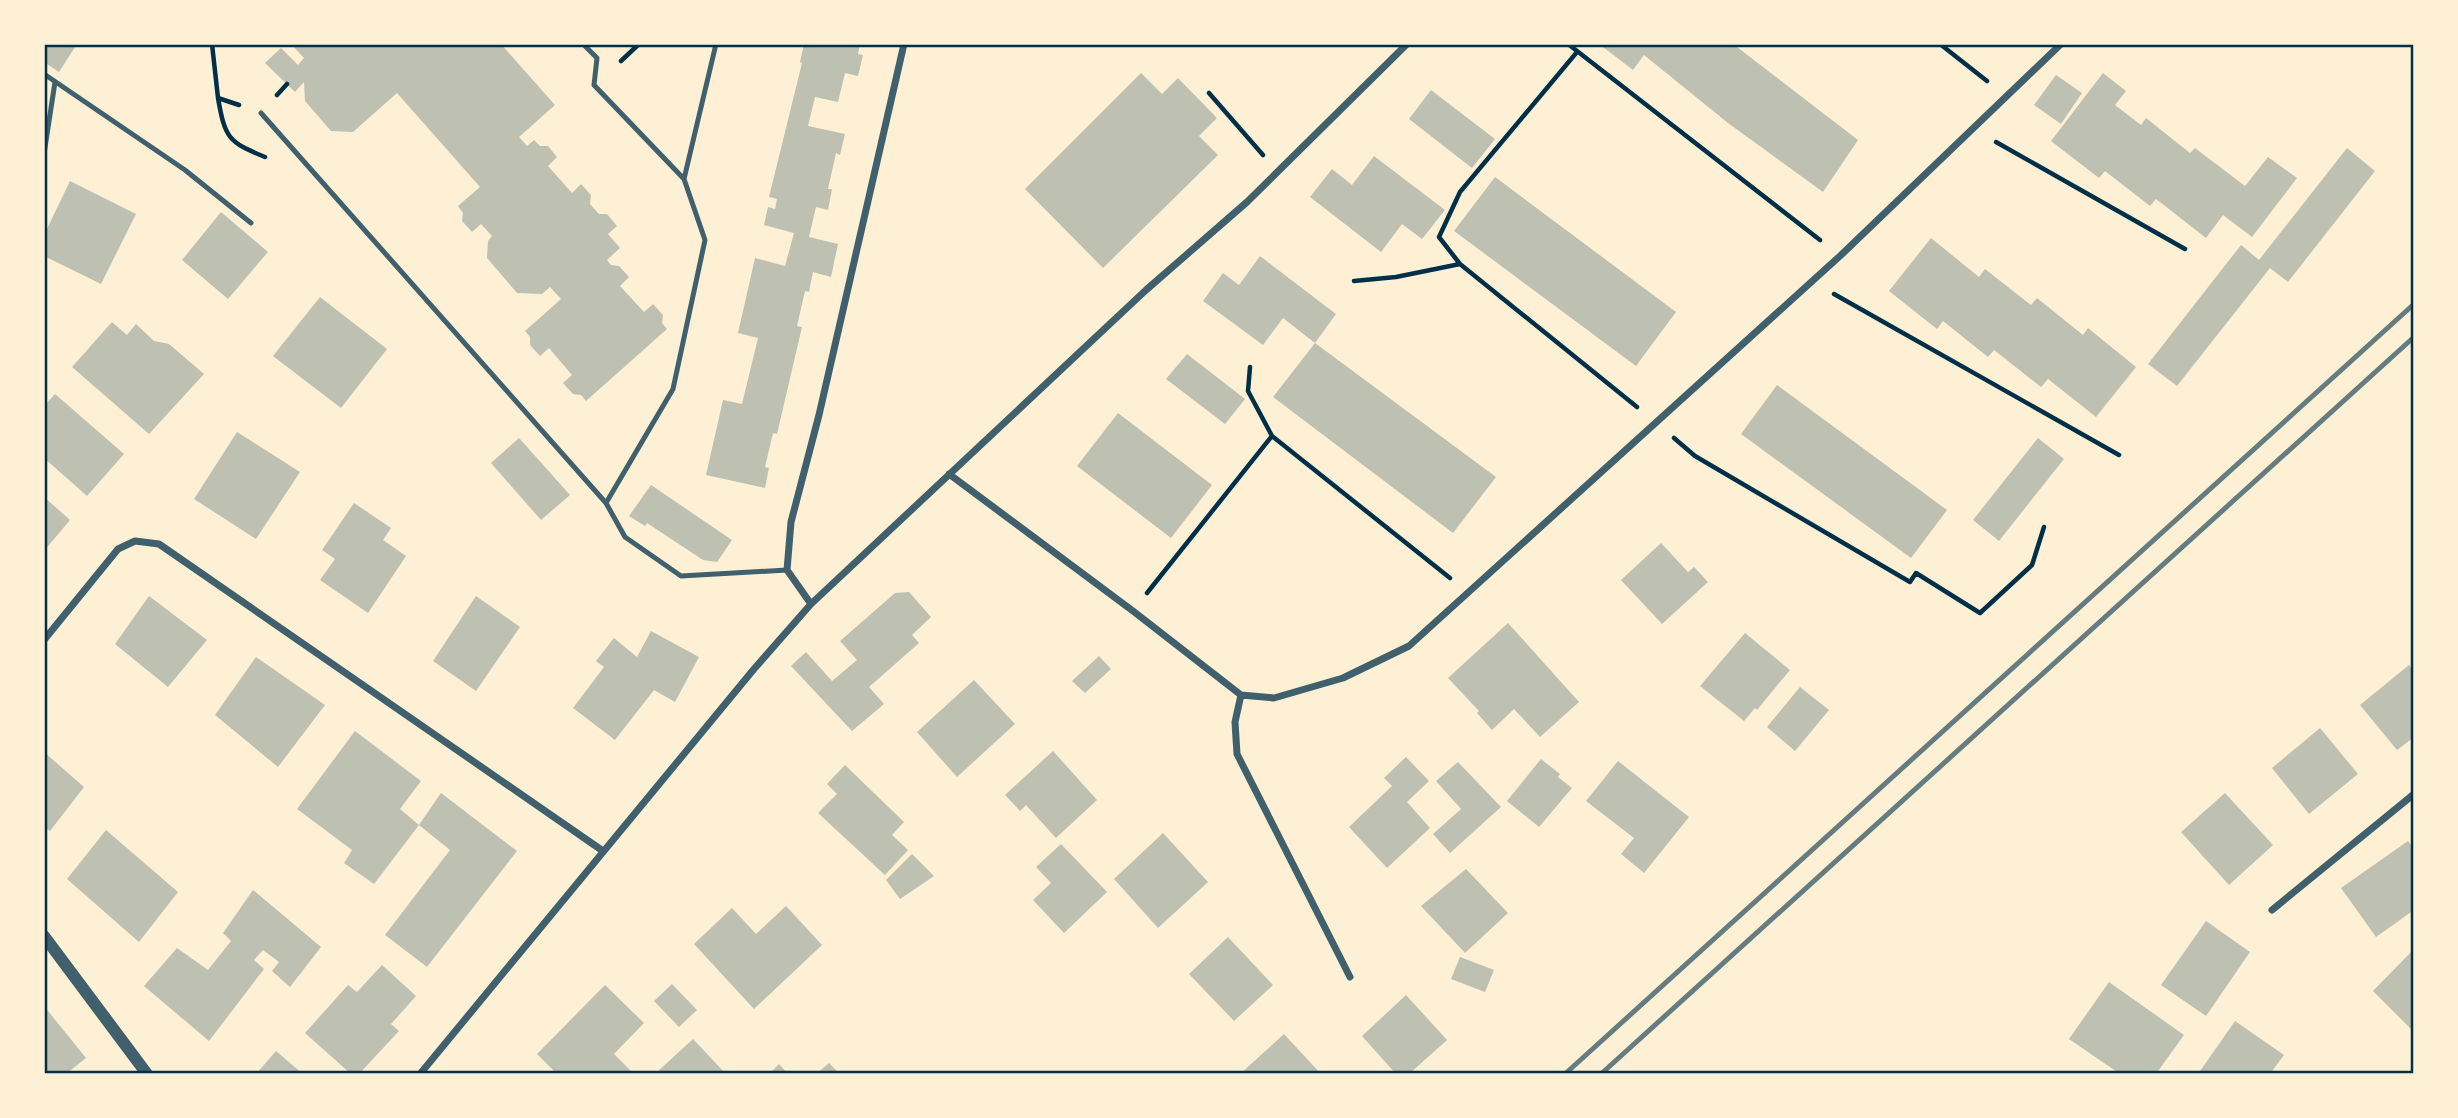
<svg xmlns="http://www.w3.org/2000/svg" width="2458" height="1118" font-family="Literata,serif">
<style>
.building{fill:#bec0b2}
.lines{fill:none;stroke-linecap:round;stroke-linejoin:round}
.path{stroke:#003049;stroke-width:4.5}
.service{stroke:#3f606c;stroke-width:5}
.minor{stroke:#3f606c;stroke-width:7}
.tertiary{stroke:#3f606c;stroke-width:12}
.rail{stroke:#657d81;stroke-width:5}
.neatline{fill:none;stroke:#003049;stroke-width:2.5}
</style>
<rect width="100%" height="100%" fill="#fdf0d5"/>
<path class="building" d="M44 44H77L59 72 44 62Z
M291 44H501L555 105 519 137 527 146 534 140 540 146H548L557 157 548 166 572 193 581 184 591 195 590 204 599 214H607L617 226 608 234 620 248 607 260 611 265 619 266 629 277 620 286 644 312 653 304 663 315 662 323 667 329 586 401 581 395 573 394 563 383 572 375 549 348 540 356 530 345V337L525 331 561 299 550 287 542 294 517 293 487 258 488 241 492 236 481 224 472 232 462 221 463 213 458 206 480 187 397 93 353 132 331 131 305 101 304 82 295 92 265 63 281 48 298 65 304 58Z
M804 44H860L858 54 863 55 858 76 845 73 838 102 815 97 808 126 845 134 840 155 836 153 828 189H832L828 210 816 207 809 237 838 244 831 277 813 272 809 292 805 291 797 326 802 327 777 434 773 433 765 467 769 468 765 488 706 475 723 400 742 404 758 338 738 333 755 258 785 266 794 233 764 225 768 207 775 209 777 199 769 197 802 63 800 62Z
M1599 44H1733L1858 140 1823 192 1728 123 1644 55 1633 70Z
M1141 73 1162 94 1178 78 1217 118 1199 136 1218 155 1103 268 1025 189Z
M2103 73 2126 91 2115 105 2141 125 2146 118 2190 153 2195 148 2245 186 2268 157 2297 178 2252 237 2223 215 2206 238 2156 199 2150 206 2105 171 2099 178 2051 141Z
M2056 75 2082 93 2061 124 2034 105Z
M1431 90 1495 139 1472 168 1409 119Z
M2347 148 2375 171 2288 282 2270 268 2177 386 2148 364 2241 245 2259 260Z
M1374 156 1445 210 1422 239 1402 224 1381 252 1310 197 1332 169 1352 185Z
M1495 177 1676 312 1636 366 1454 231Z
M70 181 136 214 101 284 44 256V235Z
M221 212 268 252 228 299 182 260Z
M1931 238 1979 277 1985 269 2031 305 2037 298 2083 335 2088 328 2136 367 2096 417 2048 379 2041 387 1994 350 1988 357 1943 321 1937 329 1889 291Z
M1260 256 1336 314 1315 343 1283 318 1263 345 1203 301 1223 273 1239 285Z
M320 297 387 349 341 408 273 356Z
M112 322 127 335 136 324 154 341 169 344 204 374 149 434 72 367Z
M1315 343 1496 477 1453 533 1273 397Z
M1187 354 1245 399 1225 424 1166 379Z
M1777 385 1947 510 1911 558 1741 434Z
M55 394 124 454 87 496 44 458V406Z
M1118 413 1212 485 1171 538 1077 466Z
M237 432 300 472 256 539 194 499Z
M519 438 570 495 541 520 491 463Z
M2038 438 2064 459 1999 541 1973 520Z
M651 485 732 540 717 562 703 560 647 523 645 526 629 516Z
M44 497 70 520 44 551Z
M354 503 391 528 383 540 406 556 368 613 320 580 335 559 322 550Z
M1661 543 1688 572 1694 567 1708 582 1662 624 1621 580Z
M909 592 931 617 912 635 919 643 869 687 884 704 852 731 791 666 806 652 832 681 857 660 840 641 895 593Z
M149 596 207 640 168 687 115 644Z
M476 596 520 627 476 691 433 661Z
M1508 623 1579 702 1540 737 1514 709 1492 730 1477 713 1479 711 1448 678Z
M651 631 699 657 675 702 654 690 615 740 573 708 604 667 596 661 614 638 637 657Z
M1745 633 1790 670 1757 710 1755 708 1744 721 1700 686Z
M1099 656 1111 669 1085 693 1072 681Z
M256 657 325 705 278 767 215 715Z
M2409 665 2414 671V737L2397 750 2360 705Z
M974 680 1015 724 957 777 917 732Z
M1800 687 1829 710 1795 751 1767 727Z
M2320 728 2358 774 2309 814 2272 768Z
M355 731 421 781 400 809 419 825 374 884 344 863 352 850 297 809Z
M1053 751 1097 800 1056 838 1026 805 1020 811 1005 795Z
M44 752 84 787 50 831 44 827Z
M1406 757 1429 781 1407 802 1430 828 1387 868 1349 827 1392 786 1384 778Z
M1541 759 1560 774 1558 777 1572 788 1539 827 1507 801Z
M1618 761 1689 817 1644 873 1621 854 1634 838 1586 801Z
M1458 762 1501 807 1450 853 1433 834 1461 809 1436 781Z
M845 765 904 822 892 835 908 850 885 875 818 813 837 794 827 784Z
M441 793 517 851 427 967 385 935 450 850 419 825Z
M2225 793 2273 845 2229 885 2181 832Z
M106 830 178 892 139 942 67 879Z
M1163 833 1208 882 1158 928 1114 879Z
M2408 841 2414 849V910L2376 937 2341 888Z
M1061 844 1107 892 1064 933 1033 900 1051 883 1036 867Z
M912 854 934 876 900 899 886 880Z
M1466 869 1508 913 1465 953 1421 906Z
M253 890 321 947 290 987 272 971 279 962 263 950 254 960 264 969 209 1041 144 986 177 948 208 970 231 941 223 933Z
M786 906 822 945 754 1009 694 944 732 908 756 934Z
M2206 921 2250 952 2206 1016 2161 985Z
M1228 937 1273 985 1234 1021 1189 974Z
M2414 949V1032L2373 991Z
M1460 957 1494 970 1485 992 1451 979Z
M382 965 416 996 391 1024 399 1031 359 1074H351L305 1033 348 985 357 992Z
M2109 982 2184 1035 2156 1074H2120L2069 1039Z
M672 984 697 1010 679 1027 654 1001Z
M605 985 644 1023 614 1054 632 1072 630 1074H557L537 1054Z
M1406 995 1447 1040 1409 1074H1396L1362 1036Z
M44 1006 86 1058 66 1074H44Z
M2235 1021 2284 1055 2270 1074H2198Z
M1284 1034 1321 1074H1240Z
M693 1039 726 1074 656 1073Z
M276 1051 303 1074H256Z
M829 1063 840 1074H816Z
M779 1064 788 1074H769Z"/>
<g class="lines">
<path class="path" d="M212 44 218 98 239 105
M1568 44 1820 240
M1940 44 1987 81
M621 61 639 44
M1209 93 1263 155
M277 95 287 84
M218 98C225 138 228 142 265 157
M1996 142 2185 249
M1460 264 1439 237 1460 192 1577 52
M1354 281 1396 277 1460 264 1637 407
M1834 294 2119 455
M1250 367 1248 391 1272 436
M1674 438 1695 456 1910 582 1916 573 1980 613 2032 565 2044 527
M1147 593 1272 436 1450 578"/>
<path class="service" d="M583 44 597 58 594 85 684 179
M44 74 185 170 251 223
M261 113 606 503 625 537 681 576 787 570
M44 154 55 82
M606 503 673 389 705 240 684 179 716 44"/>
<path class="minor" d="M949 474 1133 611 1241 695 1274 698 1343 678 1409 646 1840 256 2061 44
M811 604 787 570 791 522 819 415 904 44
M44 640 118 549 135 541 159 544 603 851
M1241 695 1235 722 1237 754 1350 977
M2272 910 2414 794
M420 1074 754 669 811 604 1146 290 1247 202 1407 44"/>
<path class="tertiary" d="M44 936 147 1074"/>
<path class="rail" d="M1565 1074 2414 304
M1601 1074 2414 337"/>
</g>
<rect width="2458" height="1118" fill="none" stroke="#fdf0d5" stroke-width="91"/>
<rect x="46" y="46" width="2366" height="1026" class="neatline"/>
</svg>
